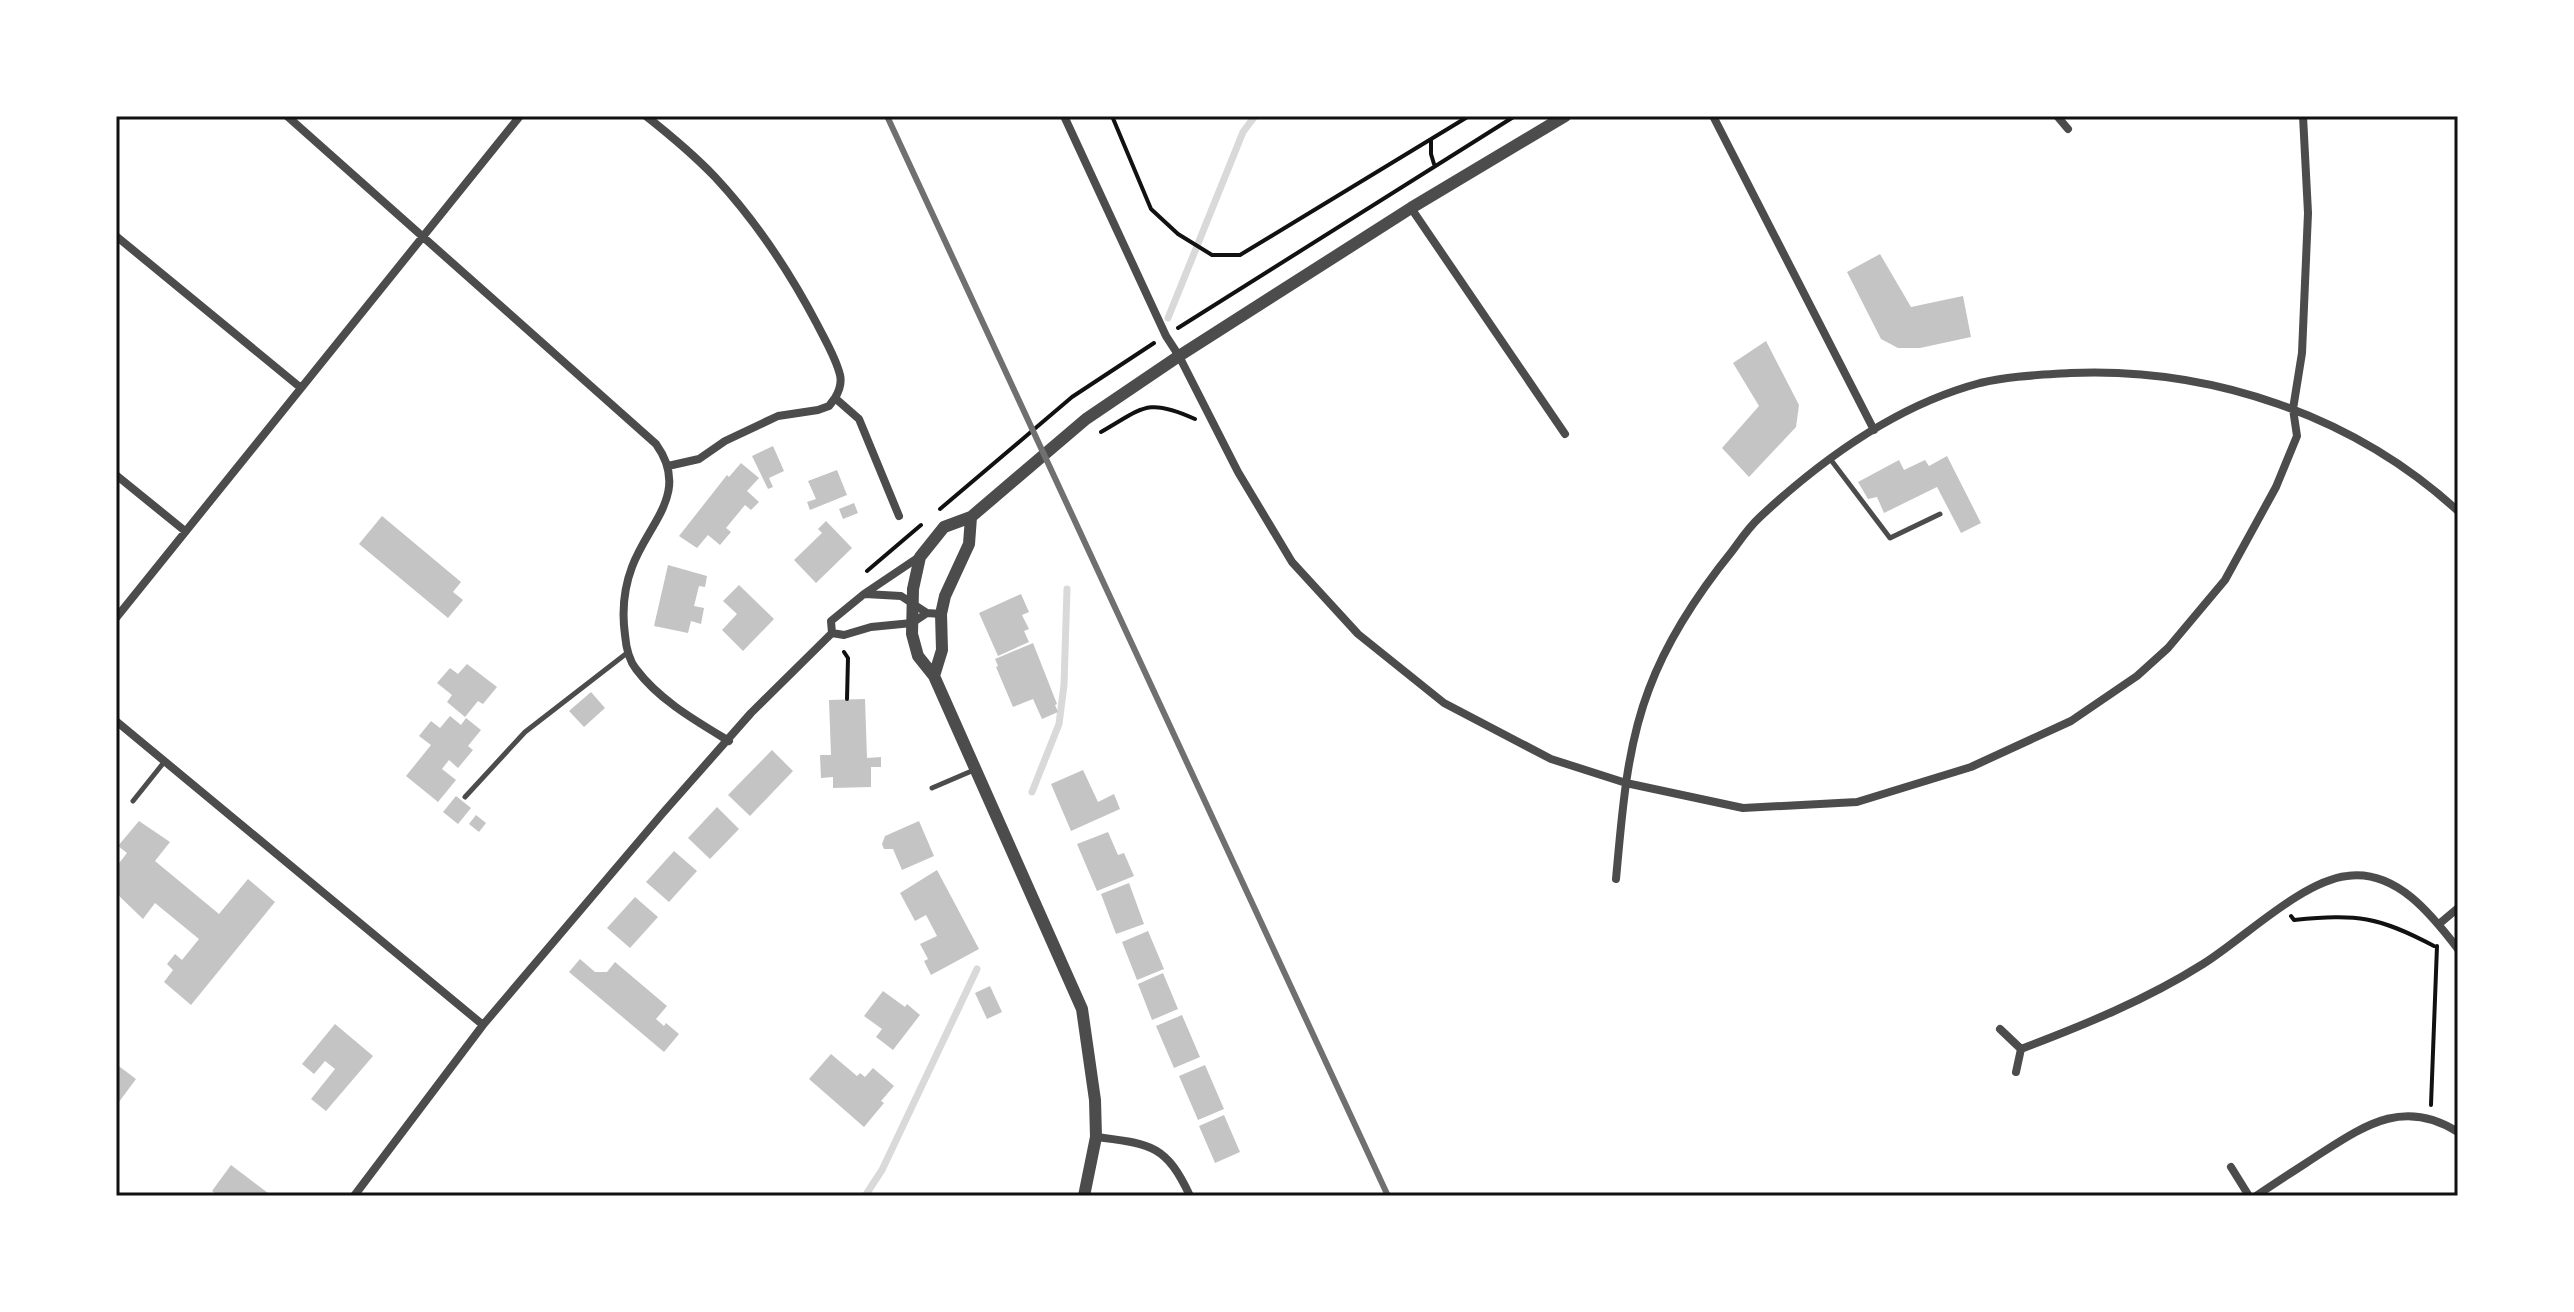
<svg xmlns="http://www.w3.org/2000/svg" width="2574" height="1312" font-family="Arial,sans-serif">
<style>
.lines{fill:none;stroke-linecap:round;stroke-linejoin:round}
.stream{stroke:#d9d9d9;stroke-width:7}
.building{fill:#c4c4c4}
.path{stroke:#111;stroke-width:4}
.service{stroke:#4c4c4c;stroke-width:5}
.minor{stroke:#4c4c4c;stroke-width:8}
.tertiary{stroke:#4c4c4c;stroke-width:12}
.rail{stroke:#707070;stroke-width:6}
.neatline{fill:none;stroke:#111;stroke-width:3}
</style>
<rect width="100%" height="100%" fill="#fff"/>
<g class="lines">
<path class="stream" d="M1168 318 1243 132 1255 116
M1032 792 1059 724 1064 685 1067 589
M865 1196 882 1170 977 969"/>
</g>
<path class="building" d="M1880 254 1911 307 1963 296 1971 337 1920 348H1898L1881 339 1847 272Z
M1766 341 1799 405 1796 427 1749 477 1722 448 1759 406 1733 363Z
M773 446 784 471 769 478 773 487 768 489 752 456Z
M1947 456 1981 523 1961 533 1937 487 1884 513 1877 497 1868 499 1858 482 1899 460 1904 470 1925 460 1929 466Z
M741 463 759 478 747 491 759 502 751 510 745 505 726 528 731 532 720 545 708 535 697 548 679 536 727 475 729 477Z
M837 470 847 495 810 510 807 502 816 499 808 481Z
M854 503 858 513 843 519 839 509Z
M382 516 461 582 453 592 463 600 448 618 359 544Z
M826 521 852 548 816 583 794 560 822 533 818 529Z
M668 565 707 576 705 587 699 586 694 606 704 608 701 624 691 621 688 633 654 626Z
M739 585 774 619 743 651 722 630 737 614 723 601Z
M1021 594 1029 612 1022 615 1029 629 1024 631 1029 642 998 656 979 613Z
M1033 643 1057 704 1055 705 1058 712 1042 719 1033 699 1013 707 996 667 998 666 995 659Z
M467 664 497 687 483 704 478 701 465 717 447 702 452 695 437 683 450 668 458 674Z
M591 692 605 708 584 727 569 711Z
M865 699 867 758 881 757V767H871V787L833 788V777L821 778 820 755H831L829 700Z
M450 716 461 725 466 718 481 730 468 746 473 750 458 768 449 760 442 769 456 780 438 802 406 776 431 745 419 736 431 721 440 728Z
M772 750 793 771 750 816 728 795Z
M1083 770 1098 802 1114 794 1120 809 1071 831 1051 784Z
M456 796 471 808 458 824 443 812Z
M717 807 739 829 710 859 688 838Z
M476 815 486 823 479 832 469 824Z
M139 821 170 842 155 861 219 914 248 879 275 902 191 1005 164 982 173 970 167 964 175 954 182 960 199 939 155 903 143 919 116 893V867L127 853 118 846Z
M919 821 934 856 902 870 893 849H884L882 844 885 836Z
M1108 832 1118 855 1124 853 1134 876 1097 891 1077 844Z
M674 851 697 871 669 902 646 882Z
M937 870 979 949 931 975 924 961 928 959 920 944 937 936 926 915 915 921 900 893Z
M1129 883 1144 924 1116 934 1101 894Z
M635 897 658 917 630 948 607 928Z
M1148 931 1164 969 1137 980 1122 942Z
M580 959 595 972H607L615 962 667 1006 656 1019 664 1026 666 1023 679 1034 664 1052 569 972Z
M1163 973 1178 1009 1152 1020 1138 984Z
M990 986 1002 1012 987 1019 975 993Z
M883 991 905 1007 907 1004 920 1015 893 1050 876 1037 882 1029 864 1016Z
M1182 1015 1200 1057 1174 1068 1156 1026Z
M335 1024 373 1056 326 1111 311 1099 335 1069 325 1061 314 1074 302 1064Z
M831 1054 857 1076 860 1073 865 1077 873 1068 894 1086 881 1101 884 1103 864 1127 809 1079Z
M116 1064 136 1079 116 1106Z
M1205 1065 1224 1109 1198 1120 1179 1076Z
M1224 1115 1240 1152 1215 1163 1199 1126Z
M231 1165 272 1196H219L212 1191Z"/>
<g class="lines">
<path class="path" d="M1112 116 1151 209 1178 234 1212 255H1240L1469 116
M1431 139V154L1434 164
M1178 328 1515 116
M1101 432C1143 408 1147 397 1195 419
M940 509 1072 397 1154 343
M867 571 921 525
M844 652 848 658 847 699
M2291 916 2294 920C2358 914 2377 916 2434 946
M2431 1105 2437 946"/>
<path class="service" d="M1831 460 1890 538 1940 514
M932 788 974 770
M465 797 525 732 627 653
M133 801 165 761"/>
<path class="minor" d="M287 116 656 444C691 493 648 523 632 567 624 588 622 613 625 635 626 647 628 659 636 669 659 700 696 721 729 741
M646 116C670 135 694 155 715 177 756 221 789 271 817 324 825 340 836 358 840 375 842 383 839 391 835 398L859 419 899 516
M1064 116 1166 336 1179 356 1238 472 1292 562 1358 634 1444 703 1551 759 1626 783 1743 808 1857 802 1971 767 2071 721 2137 676 2168 648 2225 580 2276 487 2297 436 2293 409 2302 353 2308 213 2303 116
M1713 116 1874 430
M2057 116 2068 129
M1411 208 1565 434
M116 236 301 388
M668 466 699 459 725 441 778 416 818 410 829 406 835 398
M116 475 185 531
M865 594 901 596 927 613 941 614
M116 618 520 116
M832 633 831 621 864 594 919 557
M832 633 844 635 871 627 912 623 927 613
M116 721 483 1025
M1616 879C1622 815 1626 749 1649 689 1668 638 1699 592 1733 550 1741 539 1749 527 1760 517 1821 460 1897 405 1980 383 2009 376 2040 375 2070 373 2211 367 2353 415 2458 511
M2439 924 2458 908
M2000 1029 2021 1049 2016 1072
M2021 1049C2084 1025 2146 1000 2203 964 2243 939 2302 881 2347 876 2396 869 2432 915 2458 949
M1096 1137C1150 1144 1166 1144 1190 1196
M2231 1167 2249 1196
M354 1196 483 1025 662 814 751 713 832 633
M2256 1196C2278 1181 2300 1167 2323 1152 2368 1123 2406 1099 2458 1132"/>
<path class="tertiary" d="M934 676 942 650 941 614 945 596 969 544 971 517
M1084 1196 1096 1137 1095 1100 1082 1009 934 676 918 656 912 634 913 589 920 557 944 527 971 517 1086 419 1179 356 1411 208 1565 116"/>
<path class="rail" d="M887 116 1388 1196"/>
</g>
<rect width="2574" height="1312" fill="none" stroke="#ffffff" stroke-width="236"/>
<rect x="118" y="118" width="2338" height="1076" class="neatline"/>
</svg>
